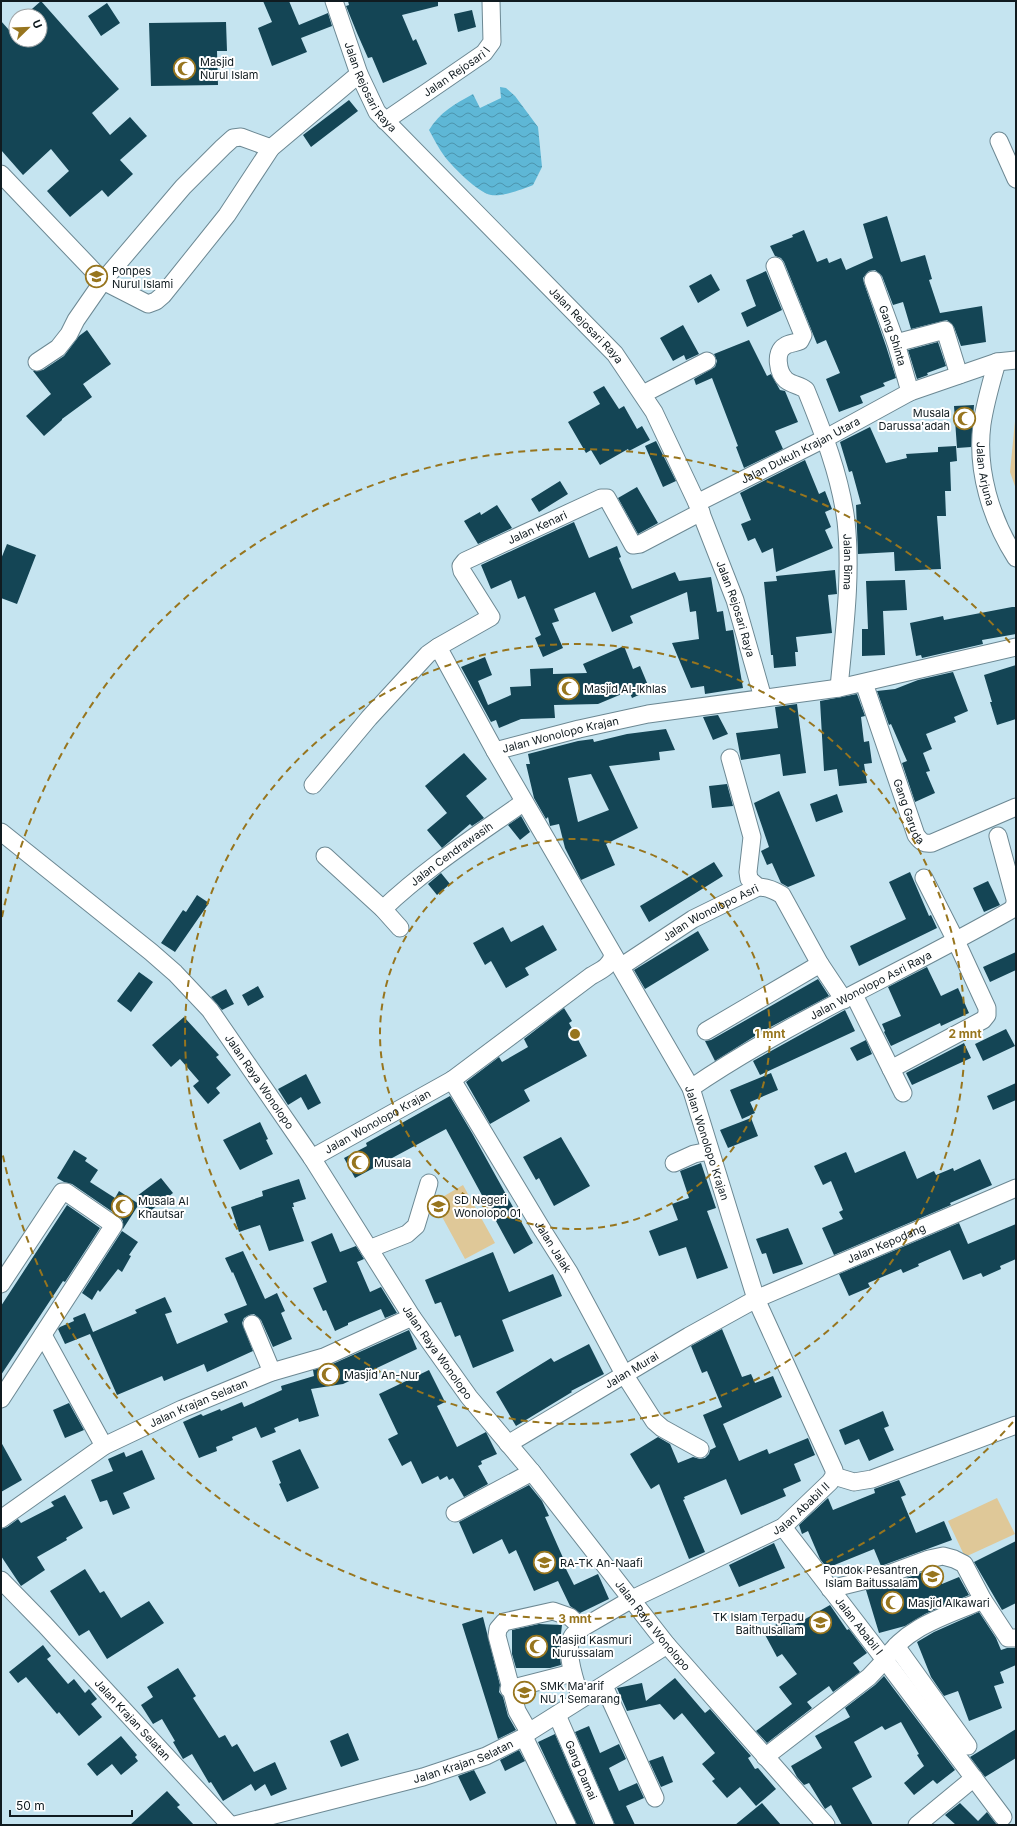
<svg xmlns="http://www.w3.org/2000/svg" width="1017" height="1826" font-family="Inter,sans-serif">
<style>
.pitch{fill:#dfc898}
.water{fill:url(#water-waves)}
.building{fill:#144555;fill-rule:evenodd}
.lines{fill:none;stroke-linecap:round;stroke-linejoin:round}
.minor-casing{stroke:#6c8893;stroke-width:19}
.minor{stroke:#fff;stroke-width:17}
.ring{fill:none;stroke:#97751e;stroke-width:2;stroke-dasharray:7 5}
.labels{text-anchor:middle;stroke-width:4;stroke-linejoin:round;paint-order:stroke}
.poi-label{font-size:11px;fill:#101b20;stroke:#fff;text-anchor:start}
.street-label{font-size:11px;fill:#101b20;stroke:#fff}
.centre{fill:#97751e;stroke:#fff;stroke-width:2}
.ring-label{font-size:12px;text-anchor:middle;font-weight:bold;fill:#97751e;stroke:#fff;stroke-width:4;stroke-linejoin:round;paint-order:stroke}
</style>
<defs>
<pattern id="water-waves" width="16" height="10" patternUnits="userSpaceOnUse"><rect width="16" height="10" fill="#5eb7d6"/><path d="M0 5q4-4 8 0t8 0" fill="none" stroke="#4c94ad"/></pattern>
</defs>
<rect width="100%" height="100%" fill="#c5e4f0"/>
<path class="pitch" d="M1016 411V489L1010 472Z
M463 1185 495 1243 465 1259 434 1202Z
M997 1498 1015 1534 965 1557 948 1521Z"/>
<path class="water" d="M500 87 506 88 515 96 538 127 542 167 533 185C524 189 501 197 491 195 477 192 454 168 445 157 439 149 434 139 429 130 440 112 455 104 473 94L480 108 501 98Z"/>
<path class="building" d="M41 1 119 89 92 113 110 135 130 117 147 136 120 160 133 174 108 197 102 190 70 217 47 191 69 171 51 149 23 175 1 150V21L9 30 16 24V40H40V16H24Z
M263 1H289L299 25 328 13 332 26 301 38 307 52 272 66 258 28 272 22Z
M348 1H438V6L402 15 413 41 416 39 427 64 383 83 372 57 368 58 357 33 346 6 349 5Z
M107 3 120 23 101 36 88 16Z
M472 10 476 27 458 32 454 14Z
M226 22 227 51H217L218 85 151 86 149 23Z
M349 100 358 111 311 147 303 135Z
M887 216 901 262 925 255 932 279 929 280 940 313 982 306 986 342 961 346 954 327 947 320 911 329 903 302 893 305 882 276 875 270 869 271 863 278 864 283 886 346 896 378 883 383 885 386 860 396 863 403 839 412 826 379 840 373 826 340 817 344 784 262 781 258 775 256 770 246 793 237 792 235 804 230 817 262 827 258 829 263 841 258 846 270 873 258 863 224Z
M766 271 782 310 747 327 741 313 756 306 746 280Z
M711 274 720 290 698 303 689 286Z
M683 325 699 354 686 360 684 355 673 361 660 338Z
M87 330 111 364 83 384 92 397 62 419V420L44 436 26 416 51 394 33 371 43 370 64 356 79 336Z
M749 340 767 376 771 374 780 390 785 391 798 422 775 431 783 449 744 468 736 447 738 446 712 378 696 385 694 379 715 367 717 361 714 354Z
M938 342 946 366 927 373 928 375 917 379 908 350Z
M604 386 619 409 624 406 637 429 642 426 650 440 629 451 628 449 600 465 591 450 586 453 568 422 600 404 593 392Z
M974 405 971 447 957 448 954 406Z
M870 427 886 463 907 458 906 454 938 452V447L956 446 957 461 950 462 951 491H945L946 516H937L941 569 895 571 894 552 858 554 856 505 861 504 852 471 849 472 840 442Z
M656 441 676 481 663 487 645 446Z
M805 460 819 494 825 491 832 509 825 512 831 527 825 530 833 548 776 572 773 548 762 553 755 538 748 541 741 524 751 520 740 493Z
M560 481 568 494 539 512 531 499Z
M637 487 658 523 638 534 618 498Z
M497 505 512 528 478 544 464 521 480 512 481 515Z
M574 522 589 558 617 546 621 557 619 558 632 589 675 572 679 581 711 577 717 612 723 611 726 631 733 630 743 688 705 694 704 686 691 688 672 643 699 639 696 611 690 612 687 592 630 616 633 623 612 632 595 592 554 609 559 621 552 623 563 648 543 657 535 638 541 635 525 596 518 599 511 580 491 589 481 565Z
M7 544 36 555 17 604 1 598V559Z
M835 570 837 594 828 595 832 633 796 637 798 652H795L796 666 774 668 773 655H771L764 582 777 581 776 576Z
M905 580 907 610 883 611 885 655 862 656V629H868L866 581Z
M1012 607H1016V634L982 640 983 644 922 658 921 655 916 656 910 623 943 616 944 620Z
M624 646 633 669 640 666 650 690 632 698 629 691 598 704 554 705 555 718 521 719 499 728 496 720 491 722 461 667 485 657 492 675 478 681 488 705 511 695 510 687 531 686 530 669 553 668V674L587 673 583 664Z
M1016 665V719L997 725 990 702H992L984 675Z
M953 672 968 711 954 717 956 722 926 734 932 749 923 753 930 771 926 772 935 793 915 802 902 763 907 761 891 724 889 725 877 691 895 689 918 680Z
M857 694 865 716 861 717 864 742 869 741 872 763 864 764 867 783 839 786 837 769 824 771 820 701Z
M797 704 806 773 783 776 780 754 741 760 736 733 778 728 775 707Z
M718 715 728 734 713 740 703 717Z
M666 729 675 750 659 752 660 760 609 766 638 828 606 844 615 865 581 880 565 848 559 824 550 826 548 817 546 819 534 798 526 764H530L528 754 578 741 593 739 594 742 627 734ZM591 774 609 810 578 822 568 778Z
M464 753 487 779 466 796 484 818 472 826 470 824 442 848 427 830 447 813 425 786Z
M727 784 733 806 712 808 709 786Z
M779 791 815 876 788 887 781 883 772 863 767 865 761 851 769 847 754 803Z
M837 794 843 812 816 822 810 804Z
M521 816 530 832 520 840 508 825Z
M714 862 723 876 649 922 640 906Z
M910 872 929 916 931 915 937 928 859 966 850 946 906 919 889 882Z
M441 873 450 884 437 895 428 884Z
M988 881 1000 905 984 912 973 888Z
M197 895 209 903 175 952 161 943 183 910 186 912Z
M543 925 557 950 525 968 529 975 506 988 491 961 485 965 473 943 503 927 511 942Z
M698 931 709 950 645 989 634 970Z
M1016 952V970L990 982 983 967Z
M927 967 941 996 958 988 969 1013 941 1026 940 1023 891 1046 884 1032 885 1031 882 1024 901 1016 888 987Z
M139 972 153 982 131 1012 117 1001Z
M818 979 829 996 763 1031 715 1061 705 1041 711 1040Z
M258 986 264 997 248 1006 242 995Z
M226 989 234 1004 222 1010 211 997Z
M564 1008 572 1021 569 1023 587 1056 524 1090 530 1101 490 1124 466 1082 499 1057 502 1062 528 1047 524 1039Z
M845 1010 855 1031 760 1075 753 1061Z
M184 1017 219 1055 216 1057 231 1075 216 1088 220 1093 208 1104 193 1086 199 1081 180 1059 171 1067 152 1045Z
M1006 1029 1015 1046 983 1061 975 1044Z
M866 1040 872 1054 857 1061 850 1048Z
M964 1043 971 1058 912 1085 906 1073Z
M771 1073 778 1090 750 1102 755 1113 742 1119 730 1090Z
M306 1074 321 1103 308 1110 301 1097 288 1105 278 1089Z
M1016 1083V1100L993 1110 987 1096Z
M450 1096 472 1133 533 1243 514 1254 446 1129 355 1178 344 1158 367 1146 366 1143Z
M751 1118 758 1136 728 1148 720 1130Z
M260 1122 268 1139 266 1140 273 1154 240 1170 223 1140Z
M561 1137 590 1186 554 1206 539 1178 536 1180 523 1157Z
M74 1150 87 1158 85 1161 98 1170 90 1182 115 1198 119 1191 139 1204 123 1229V1221L120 1217 72 1184 64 1182 57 1178Z
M905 1151 917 1179 934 1171 936 1175 953 1168 954 1171 980 1159 992 1185 950 1203 951 1205 834 1255 822 1228 843 1219 839 1212 843 1210 831 1181 823 1185 814 1166 846 1152 855 1173Z
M701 1163 716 1208 707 1211 728 1268 697 1279 686 1247 659 1256 649 1231 678 1220 672 1204 689 1198 680 1171Z
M161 1178 173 1193 149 1212 137 1196Z
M299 1179 306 1199 293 1203 294 1207H292L304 1241 269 1251 260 1225 239 1232 231 1207 263 1196 262 1191Z
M67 1205 100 1228 65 1282 63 1281 1 1375V1306Z
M959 1223 968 1244 1016 1224V1259L1000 1266 1001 1269 983 1277 981 1273 963 1280 950 1250 918 1264 919 1266 903 1273 901 1269 868 1283 870 1287 849 1296 839 1274Z
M788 1228 803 1264 773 1274 766 1253 762 1254 756 1239Z
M122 1231 138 1242 129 1255 131 1256 122 1272 118 1269 100 1292 98 1290 92 1300 82 1293Z
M332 1233 340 1252 356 1246 364 1259 357 1262 370 1292 381 1287 397 1313 385 1318 381 1309 348 1323V1325L335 1331 326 1310 323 1311 313 1288 327 1282 311 1242Z
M243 1251 265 1299 277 1293 285 1311 281 1313 292 1339 273 1347 261 1320 254 1314 249 1315 244 1318 242 1323 253 1351 207 1372 204 1364 164 1381 162 1376 117 1395 90 1334 65 1344 58 1329 60 1327 74 1321 73 1318 85 1313 93 1332 137 1313 135 1310 165 1297 172 1312 165 1314 177 1344 228 1322 224 1314 247 1305 233 1272 232 1273 225 1258Z
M493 1252 509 1292 553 1274 562 1296 502 1320 514 1351 473 1368 460 1335 455 1337 441 1302 435 1304 425 1280Z
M722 1329 742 1377 751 1374 755 1383 773 1376 782 1397 723 1424 739 1461 767 1449 769 1454 808 1438 815 1455 794 1464 801 1481 783 1489 786 1496 741 1515 726 1479 684 1497 685 1499 683 1500 705 1552 689 1559 659 1484 651 1489 630 1454 658 1437 670 1444 678 1463 693 1457 700 1459 705 1458 709 1454 710 1450 716 1447 703 1415 722 1407 707 1371 702 1373 691 1346Z
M409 1330 417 1349 343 1384 311 1389 319 1416 299 1422 298 1418 274 1428 276 1432 261 1438 256 1427 232 1437 233 1440 216 1447 217 1451 199 1458 183 1422 201 1414 203 1416 220 1409 221 1411 242 1402 244 1407 282 1390 281 1386 314 1376 313 1370 328 1366Z
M589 1344 604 1374 571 1391 572 1392 516 1426 496 1392 551 1358 554 1362Z
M429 1370 445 1402 437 1406 457 1447 486 1432 497 1454 481 1461 482 1464 478 1466 488 1484 464 1497 453 1478 449 1480 447 1476 440 1480 438 1476 422 1484 411 1461 402 1466 388 1439 398 1434 379 1394Z
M69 1403 84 1430 65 1438 53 1410Z
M883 1411 889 1426 884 1428 894 1450 869 1461 859 1439 845 1445 839 1430Z
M1 1442 22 1480 1 1492Z
M300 1449 319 1488 287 1502 279 1484 281 1483 272 1461Z
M142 1450 155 1479 123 1493 130 1508 113 1515 107 1500 100 1502 91 1480 113 1471 108 1459 124 1452 126 1457Z
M899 1480 906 1495 901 1497 916 1533 944 1521 952 1540 881 1566 874 1549 827 1568 820 1559 808 1531 802 1534 799 1525 828 1498 833 1510 875 1493 874 1489Z
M529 1485 542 1501 549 1516 545 1517 564 1560 562 1561 574 1585 598 1574 609 1599 580 1613 570 1606 558 1581 534 1591 516 1550 509 1554 502 1539 473 1554 459 1522Z
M65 1495 83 1528 66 1538 67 1540 37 1557 45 1570 21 1586 1 1556V1529L7 1527 18 1519 21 1523 54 1506 51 1502Z
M1016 1541V1603L1002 1610 974 1562Z
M774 1543 785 1568 739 1587 729 1565Z
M935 1568 942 1584 959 1577 969 1595 925 1614 905 1626 879 1633 866 1590 886 1585Z
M85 1569 100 1593 104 1591 121 1618 149 1601 164 1623 107 1659 89 1630 79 1636 50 1591Z
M830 1605 847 1630 849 1629 867 1653 853 1663 860 1672 833 1692 829 1686 807 1702 812 1708 767 1743 756 1731 792 1704 779 1687 797 1674 782 1654 777 1657 763 1631 787 1619 791 1627Z
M979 1612 996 1638 1001 1650 1007 1648H1016V1665L1000 1672 1004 1683 994 1686 1002 1708 969 1721 958 1691 944 1696 931 1677 917 1642 934 1632Z
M483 1617 500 1685 499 1692 503 1697 508 1716 516 1730 498 1739 462 1624Z
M539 1624 562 1625 559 1650 561 1665 550 1668H516L512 1654V1630Z
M43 1645 51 1656 47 1659 68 1684 74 1679 85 1693 89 1689 97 1699 91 1704 102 1717 79 1736 59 1712 57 1714 26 1677 18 1683 9 1672Z
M178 1668 196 1696 193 1698 219 1738 225 1735 232 1747 237 1744 254 1772 275 1762 287 1789 271 1796 265 1784 255 1791 251 1784 223 1801 211 1782 209 1783 192 1754 183 1759 173 1742 175 1741 162 1719 153 1724 141 1705 153 1697 147 1687Z
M884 1676 955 1770 937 1784 933 1780 914 1795 904 1783 924 1766 917 1755 919 1754 901 1722 885 1730 882 1726 854 1742 872 1777 852 1788 873 1825H842L831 1805 825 1809 809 1783 804 1785 797 1777 791 1766 822 1748 815 1736 850 1717 845 1708 875 1685Z
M675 1678 705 1713 710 1709 751 1756 748 1758 755 1769 758 1768 776 1789 756 1806 740 1787 727 1798 712 1781 715 1779 702 1764 715 1753 682 1713 674 1720 660 1704 627 1711 617 1688 642 1683 646 1701Z
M589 1726 600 1753 619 1744 626 1759 609 1768 619 1791 637 1783 644 1798 626 1806 635 1825H615L575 1732Z
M1016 1729V1758L985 1777 970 1757Z
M348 1733 359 1760 341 1767 330 1741Z
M555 1734 594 1825H577L538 1742Z
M121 1736 137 1755 135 1757 138 1761 121 1775 112 1764 97 1776 87 1764Z
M519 1750 525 1761 505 1771 500 1760Z
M663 1756 673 1782 661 1787 649 1761Z
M474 1770 486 1793 470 1801 458 1776Z
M167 1791 180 1805 177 1807 194 1825H130Z
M762 1803 781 1825H735Z
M960 1803 978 1821 987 1812 997 1825H956L945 1815Z"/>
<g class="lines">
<defs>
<g id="minor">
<path id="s1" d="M334 1 359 74 377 112 615 354 654 412 697 503 735 600 763 698"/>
<path id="s2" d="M385 121 484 53 492 42 491 1"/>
<path d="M999 141 1016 179"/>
<path d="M1 174 103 281 148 304 156 301 163 295 227 215 271 148 359 74"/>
<path id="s3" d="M775 266 803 335 800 341C796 343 789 343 785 346 774 352 778 373 786 380 792 385 800 385 806 390 823 432 840 475 846 521 852 576 844 633 839 688"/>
<path id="s4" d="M873 280 896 343 910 392"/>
<path d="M896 343 945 330 959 375"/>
<path d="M37 362 58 348 69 334 76 320 103 281 183 187 223 147 233 138 241 137 271 148"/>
<path id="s5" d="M997 362C991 383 985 403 982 424 976 470 991 519 1016 558"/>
<path d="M643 394 707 361"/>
<path id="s6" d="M697 503 826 438 910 392 997 362 1016 360"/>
<path id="s7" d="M864 683 916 835C921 842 924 844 932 843L1016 807"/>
<path id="s8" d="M495 751 438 647 491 617 462 571 461 566 465 561 601 498H607L633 545 640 544 701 512"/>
<path d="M730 758 752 837 748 872 749 879 758 887"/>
<path d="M313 785 369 718 428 654 438 647"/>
<path id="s9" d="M1 832 151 952 175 973 210 1010 312 1158 412 1317 469 1397 532 1472 667 1645 826 1825"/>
<path d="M325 856 383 909 400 928"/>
<path id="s10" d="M383 909C426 868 476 836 524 802"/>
<path id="s11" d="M619 964H625L693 919 758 887C767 887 774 890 782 895L820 964 844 1000"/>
<path d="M854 995 903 1093"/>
<path d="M706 1031 820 964"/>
<path d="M891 1069 983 1020 987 1015V1008L956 941 924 878"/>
<path id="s12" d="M452 1080 543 1231 569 1272 624 1374 654 1421 662 1428 700 1449"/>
<path id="s13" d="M691 1088C791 1020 905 971 1011 910L1015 905V899L998 836"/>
<path id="s14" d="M312 1158 452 1080 591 976C601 970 610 967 613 955"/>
<path d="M674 1163 694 1154 709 1151"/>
<path d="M369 1249 407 1234 416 1226 429 1183"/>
<path d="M1 1284 62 1192H66L114 1225 1 1399"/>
<path d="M252 1324 272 1372"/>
<path d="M43 1335 104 1446"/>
<path id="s15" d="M508 1444 689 1336 756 1299 1016 1188"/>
<path d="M834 1476 854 1482 872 1479 1016 1425"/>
<path d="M455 1513 532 1472"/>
<path id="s16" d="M1 1519 104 1446 182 1409 272 1372 324 1357 412 1317"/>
<path id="s17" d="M1 1580 45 1625 230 1825"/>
<path d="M830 1589 883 1576 929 1559 943 1556 954 1559 964 1564 983 1600 1008 1638H1016"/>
<path d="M983 1600C949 1615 906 1626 885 1660L1003 1817"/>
<path d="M896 1646 968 1746"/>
<path d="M604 1686 655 1798"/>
<path d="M509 1689 572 1673"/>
<path d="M581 1699C576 1684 564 1652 572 1637 574 1633 579 1631 582 1628"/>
<path id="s18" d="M557 1715 605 1825"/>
<path id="s19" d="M529 1732 517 1711 497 1636 498 1629 504 1622 553 1611 570 1617 582 1628 632 1599 783 1527 830 1482 834 1476V1470L756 1299 691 1088 495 751 579 729 648 714 839 688 1016 647"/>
<path d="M524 1737 567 1825"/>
<path d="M765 1757 869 1677 885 1660 783 1527"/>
<path id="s20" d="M235 1825 423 1777 486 1756 524 1737 529 1732 667 1645"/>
<path d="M917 1825 974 1778"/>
</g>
</defs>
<use href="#minor" class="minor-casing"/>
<use href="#minor" class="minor"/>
</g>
<g class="ring">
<circle cx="575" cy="1034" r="195"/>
<circle cx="575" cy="1034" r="390"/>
<path d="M1013 1422A585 585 0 0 1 2 1151M2 917A585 585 0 0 1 1013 646"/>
</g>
<defs>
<symbol id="mosque-ring" viewBox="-11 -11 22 22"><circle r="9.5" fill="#fff" stroke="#97751e" stroke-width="1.5"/><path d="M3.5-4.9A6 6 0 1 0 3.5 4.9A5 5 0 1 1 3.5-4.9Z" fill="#97751e"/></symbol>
<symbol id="school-ring" viewBox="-11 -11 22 22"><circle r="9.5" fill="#fff" stroke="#97751e" stroke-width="1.5"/><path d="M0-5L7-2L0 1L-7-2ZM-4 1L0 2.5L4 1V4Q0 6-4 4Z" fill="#97751e"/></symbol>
</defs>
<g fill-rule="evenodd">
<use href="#mosque-ring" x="172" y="56" width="25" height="25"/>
<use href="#school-ring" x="84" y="264" width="25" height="25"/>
<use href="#mosque-ring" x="952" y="406" width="25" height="25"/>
<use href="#mosque-ring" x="556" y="676" width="25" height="25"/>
<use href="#mosque-ring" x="346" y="1150" width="25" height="25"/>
<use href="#school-ring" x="426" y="1194" width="25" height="25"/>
<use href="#mosque-ring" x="110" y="1194" width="25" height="25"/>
<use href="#mosque-ring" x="316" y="1362" width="25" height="25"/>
<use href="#school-ring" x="532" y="1550" width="25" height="25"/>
<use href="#school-ring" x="920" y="1564" width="25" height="25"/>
<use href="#mosque-ring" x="880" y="1590" width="25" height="25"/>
<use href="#school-ring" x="808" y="1610" width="25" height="25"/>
<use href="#mosque-ring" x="524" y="1634" width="25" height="25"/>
<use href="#school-ring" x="512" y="1680" width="25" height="25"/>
</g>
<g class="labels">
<g class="poi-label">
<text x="200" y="66">Masjid<tspan x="200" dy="13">Nurul Islam</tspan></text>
<text x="112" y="275">Ponpes<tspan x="112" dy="13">Nurul Islami</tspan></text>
<text x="950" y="417" text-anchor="end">Musala<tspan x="950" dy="13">Darussa'adah</tspan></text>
<text x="584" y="693">Masjid Al-Ikhlas</text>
<text x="374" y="1167">Musala</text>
<text x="454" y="1204">SD Negeri<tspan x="454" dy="13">Wonolopo 01</tspan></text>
<text x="138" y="1205">Musala Al<tspan x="138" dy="13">Khautsar</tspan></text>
<text x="344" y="1379">Masjid An-Nur</text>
<text x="560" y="1567">RA-TK An-Naafi</text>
<text x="918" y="1574" text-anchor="end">Pondok Pesantren<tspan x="918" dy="13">Islam Baitussalam</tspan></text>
<text x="908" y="1607">Masjid Alkawari</text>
<text x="804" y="1621" text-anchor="end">TK Islam Terpadu<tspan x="804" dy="13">Baithulsallam</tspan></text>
<text x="552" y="1644">Masjid Kasmuri<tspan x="552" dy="13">Nurussalam</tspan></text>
<text x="540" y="1690">SMK Ma'arif<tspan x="540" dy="13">NU 1 Semarang</tspan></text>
</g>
<g class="street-label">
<text dy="4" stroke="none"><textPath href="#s2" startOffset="87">Jalan Rejosari I</textPath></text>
<text dy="4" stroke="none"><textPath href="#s1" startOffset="94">Jalan Rejosari Raya</textPath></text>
<text dy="4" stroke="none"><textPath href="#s1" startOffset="418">Jalan Rejosari Raya</textPath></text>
<text dy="4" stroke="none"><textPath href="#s4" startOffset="59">Gang Shinta</textPath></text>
<text dy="4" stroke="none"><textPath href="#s6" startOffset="116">Jalan Dukuh Krajan Utara</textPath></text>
<text dy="4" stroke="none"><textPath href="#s5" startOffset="114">Jalan Arjuna</textPath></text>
<text dy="4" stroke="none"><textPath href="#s8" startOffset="325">Jalan Kenari</textPath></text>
<text dy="4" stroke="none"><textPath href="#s3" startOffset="336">Jalan Bima</textPath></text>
<text dy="4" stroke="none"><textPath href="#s1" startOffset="742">Jalan Rejosari Raya</textPath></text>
<text dy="4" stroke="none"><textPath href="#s19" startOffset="1372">Jalan Wonolopo Krajan</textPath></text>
<text dy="4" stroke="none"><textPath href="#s7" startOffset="136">Gang Garuda</textPath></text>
<text dy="4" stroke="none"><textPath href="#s10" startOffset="88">Jalan Cendrawasih</textPath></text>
<text dy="4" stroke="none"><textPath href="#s11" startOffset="106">Jalan Wonolopo Asri</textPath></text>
<text dy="4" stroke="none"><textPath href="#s13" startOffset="207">Jalan Wonolopo Asri Raya</textPath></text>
<text dy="4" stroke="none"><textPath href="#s9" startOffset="362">Jalan Raya Wonolopo</textPath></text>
<text dy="4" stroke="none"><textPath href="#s14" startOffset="75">Jalan Wonolopo Krajan</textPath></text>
<text transform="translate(707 1143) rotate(72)" y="4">Jalan Wonolopo Krajan</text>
<text dy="4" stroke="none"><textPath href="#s15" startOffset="429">Jalan Kepodang</textPath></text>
<text dy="4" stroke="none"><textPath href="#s12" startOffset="195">Jalan Jalak</textPath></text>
<text dy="4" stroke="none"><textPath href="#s9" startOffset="686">Jalan Raya Wonolopo</textPath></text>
<text dy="4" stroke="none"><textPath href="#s15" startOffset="144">Jalan Murai</textPath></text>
<text dy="4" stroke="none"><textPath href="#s16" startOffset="230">Jalan Krajan Selatan</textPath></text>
<text dy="4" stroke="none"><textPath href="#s19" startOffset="453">Jalan Ababil II</textPath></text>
<text dy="4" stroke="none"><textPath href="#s9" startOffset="1034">Jalan Raya Wonolopo</textPath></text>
<text transform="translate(859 1626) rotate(52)" y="4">Jalan Ababil I</text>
<text dy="4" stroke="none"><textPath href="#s17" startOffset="192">Jalan Krajan Selatan</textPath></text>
<text dy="4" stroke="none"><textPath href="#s20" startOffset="237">Jalan Krajan Selatan</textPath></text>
<text dy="4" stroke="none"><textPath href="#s18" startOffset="60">Gang Damai</textPath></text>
</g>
</g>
<circle cx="575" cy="1034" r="6" class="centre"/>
<g class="ring-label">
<text x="770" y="1038">1 mnt</text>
<text x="965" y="1038">2 mnt</text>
<text x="575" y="1623">3 mnt</text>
</g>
<rect width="1017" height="1826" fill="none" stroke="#101b20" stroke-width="4"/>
<g transform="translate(28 28) rotate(67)"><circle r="19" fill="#ffffff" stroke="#9fa4a6"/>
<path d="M0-3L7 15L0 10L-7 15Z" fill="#97751e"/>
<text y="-6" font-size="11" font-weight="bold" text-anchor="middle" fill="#101b20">U</text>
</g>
<path d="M10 1810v6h122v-6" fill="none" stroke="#101b20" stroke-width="2"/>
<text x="16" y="1810" font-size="12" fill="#101b20" stroke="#ffffff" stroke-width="3" paint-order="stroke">50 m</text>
</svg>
